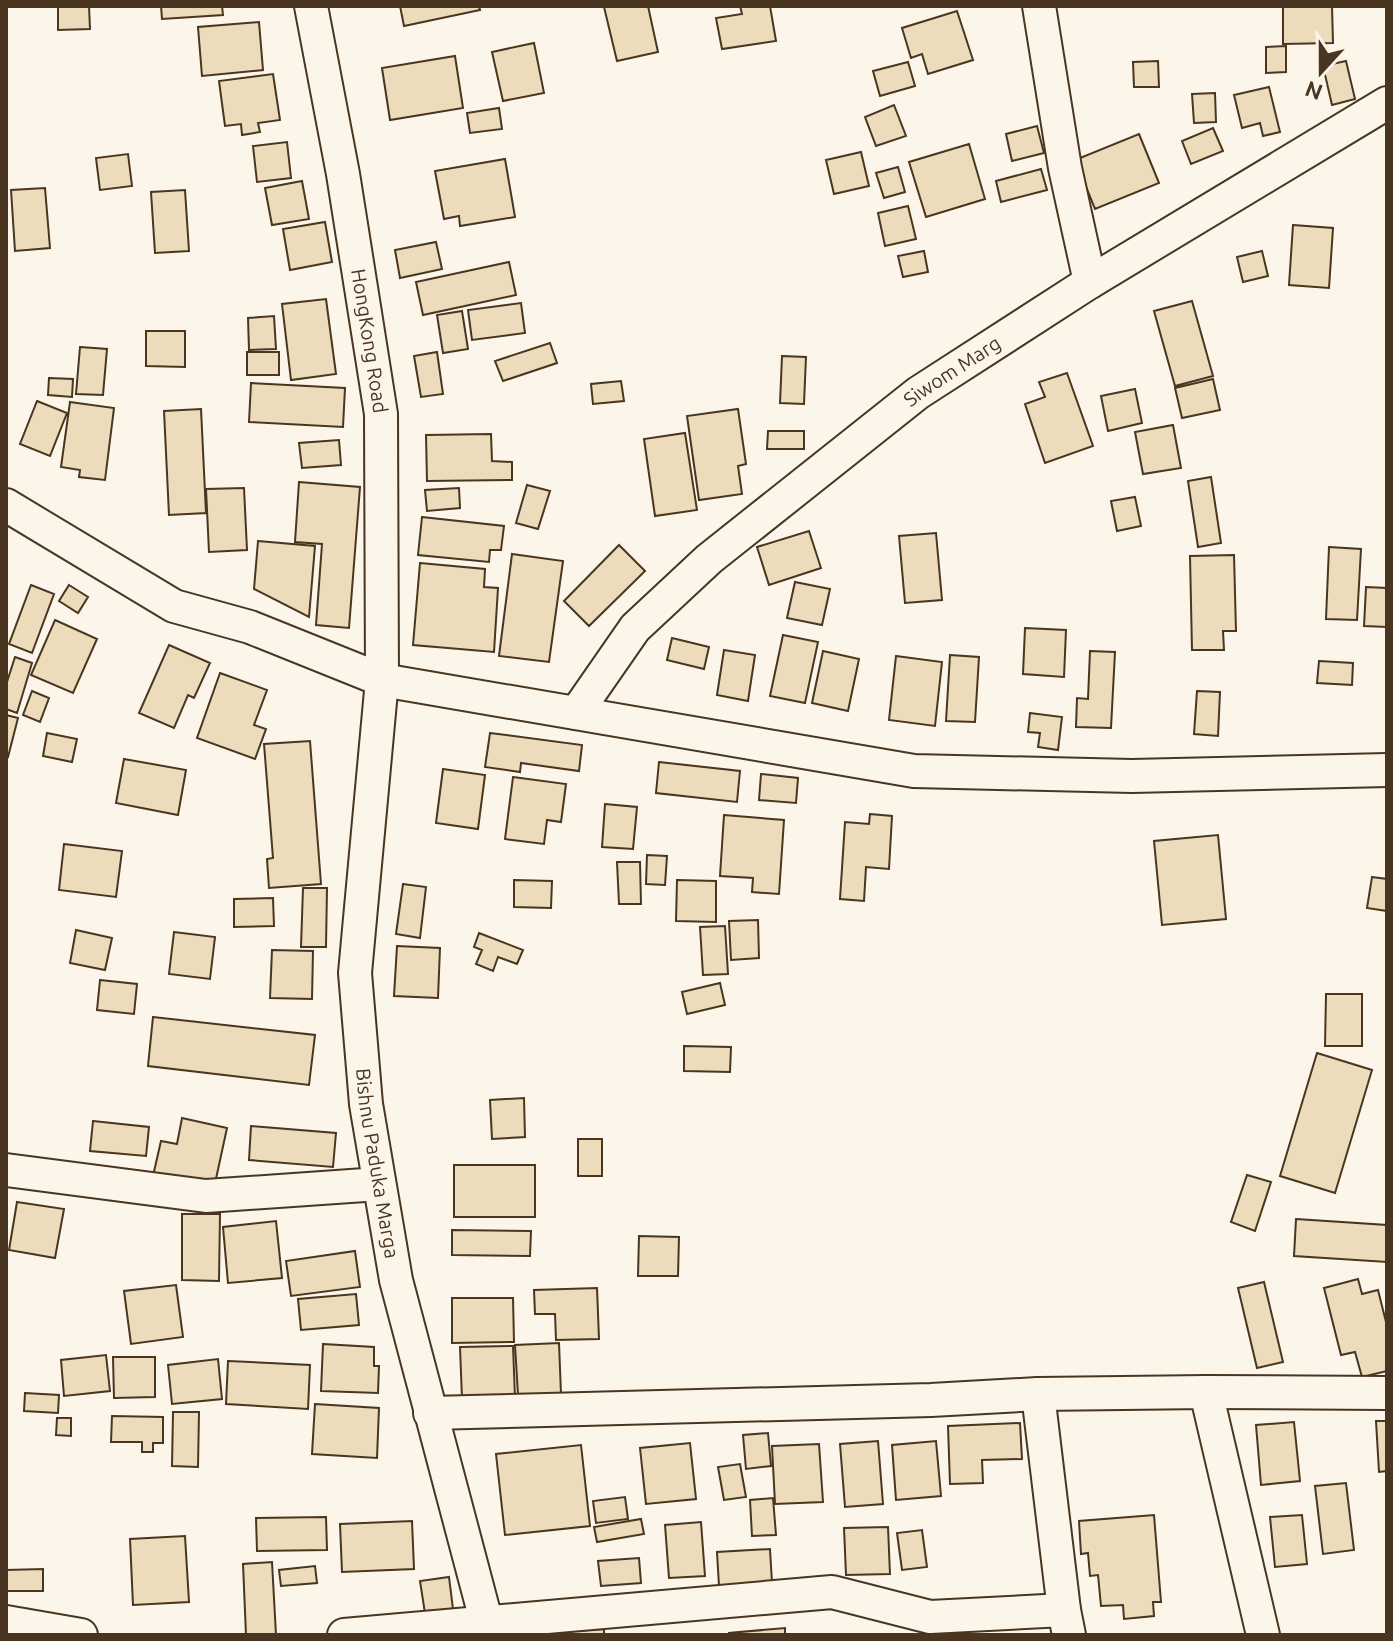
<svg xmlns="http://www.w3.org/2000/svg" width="1393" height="1641" font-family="Ubuntu,sans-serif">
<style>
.building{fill:#ecdcbc;stroke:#4a3520;stroke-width:2}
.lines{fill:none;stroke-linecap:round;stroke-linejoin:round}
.street-casing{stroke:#4a3520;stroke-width:36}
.street{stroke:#fbf6e9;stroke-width:32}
.labels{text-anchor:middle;stroke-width:6;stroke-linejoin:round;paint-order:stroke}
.street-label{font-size:20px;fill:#4a3520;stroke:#fbf6e9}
</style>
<rect width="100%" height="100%" fill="#fbf6e9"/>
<path class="building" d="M58 6H89L90 29 58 30Z
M161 6H222L223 15 162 19Z
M400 6H479L480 10 404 26Z
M648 6 658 52 617 61 604 7Z
M740 6H770L776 41 722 49 716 18 742 14Z
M1283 6H1332L1333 43 1283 44Z
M957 11 973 60 928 74 922 54 911 58 902 28Z
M259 22 263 70 202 76 198 27Z
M534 43 544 93 503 101 492 52Z
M1286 46V72L1266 73V47Z
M455 56 463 108 390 120 382 68Z
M1158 61 1159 87H1134L1133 62Z
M1346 61 1355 99 1332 105 1323 66Z
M908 62 915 86 880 96 873 71Z
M273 74 280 120 258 123 260 132 242 135 241 124 225 126 219 81Z
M1269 87 1280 132 1263 136 1260 123 1242 128 1234 95Z
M1215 93 1216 122 1194 123 1192 94Z
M894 105 906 136 876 146 865 117Z
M499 108 502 129 470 133 467 113Z
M1037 126 1044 153 1012 161 1006 134Z
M1213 128 1223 151 1191 164 1182 141Z
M1139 134 1159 183 1095 209 1075 160Z
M287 142 291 178 257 182 253 146Z
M969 144 985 199 926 217 909 162Z
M861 152 869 186 834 194 826 160Z
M128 154 132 186 100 190 96 158Z
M505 159 515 217 460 226 459 216 444 219 435 171Z
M898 167 905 192 884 198 876 173Z
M1041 169 1047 190 1001 202 996 181Z
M302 181 309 219 272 225 265 188Z
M45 188 50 248 15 251 11 190Z
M185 190 189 251 155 253 151 192Z
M908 206 916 239 885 246 878 213Z
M325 222 332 262 290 270 283 229Z
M1293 225 1333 228 1329 288 1289 285Z
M436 242 442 269 400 278 395 250Z
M924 251 928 272 903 277 898 256Z
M1262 251 1268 276 1243 282 1237 257Z
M509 262 516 295 423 315 416 282Z
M326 299 336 374 291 380 282 304Z
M1192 301 1213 376 1175 386 1154 311Z
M521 303 525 333 472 340 468 310Z
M462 311 468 349 443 353 437 315Z
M274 316 276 349 249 350 248 318Z
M146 331H185V367L146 366Z
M550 343 557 363 503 381 495 361Z
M80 347 107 349 103 395 76 394Z
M247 352H279V375H247Z
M437 352 443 394 421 397 414 356Z
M782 356 806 357 804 404 780 403Z
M1067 373 1093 446 1045 463 1025 404 1045 397 1039 382Z
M49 378 73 379 72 397 48 395Z
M1213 379 1220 410 1182 418 1175 388Z
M621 381 624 401 593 404 591 384Z
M251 383 345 388 343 427 249 422Z
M1135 389 1142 423 1108 431 1101 396Z
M37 401 67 413 50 456 20 444Z
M70 402 114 408 105 480 79 477 80 470 61 467Z
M201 409 206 513 169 515 164 411Z
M738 409 746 464 738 466 742 494 699 500 687 416Z
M1173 425 1181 468 1143 474 1135 432Z
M768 431H804V449H767Z
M685 433 697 510 655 516 644 439Z
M491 434 492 461 512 462V480L427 481 426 435Z
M339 440 341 465 302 468 299 443Z
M1211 477 1221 543 1198 547 1188 481Z
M299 482 360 487 349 628 316 625 322 544 295 542Z
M527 485 550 491 538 529 516 523Z
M244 488 247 550 209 552 206 489Z
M459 488 460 508 427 511 425 490Z
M1135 497 1141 526 1117 531 1111 501Z
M422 517 504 526 501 550H490L489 562 418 555Z
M809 531 821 568 769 585 757 547Z
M936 533 942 600 905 603 899 536Z
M258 541 315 546 309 617 254 589Z
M619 545 645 571 589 626 564 601Z
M1329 547 1361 549 1357 620 1326 619Z
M512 554 563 561 549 662 499 656Z
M1234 555 1236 631H1223L1224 650H1192L1190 556Z
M420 563 485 569 484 587 498 588 494 652 413 645Z
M795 582 830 589 822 625 787 618Z
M31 585 54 594 32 653 9 644Z
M69 585 88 597 78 613 59 601Z
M1366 587 1387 588V627L1364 626Z
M55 620 97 639 73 693 31 675Z
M1025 628 1066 630 1064 677 1023 674Z
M783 635 818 642 805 703 770 696Z
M672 638 709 647 704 669 667 660Z
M169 645 210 663 194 698 188 695 174 728 139 713Z
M724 650 755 655 748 701 717 695Z
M823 651 859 659 848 711 812 703Z
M1090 651 1115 652 1111 728 1076 727 1077 698 1088 699Z
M950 655 979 657 975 722 946 721Z
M896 656 942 662 935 726 889 720Z
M15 657 32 663 17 713 6 709V685Z
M1319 661 1353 663 1352 685 1317 683Z
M220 673 267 690 254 725 266 729 255 759 197 738Z
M32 691 49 698 40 722 23 715Z
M1197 691 1220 692 1218 736 1194 734Z
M1030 713 1062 717 1058 750 1038 747 1040 733 1028 732Z
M6 715 18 718 8 757 6 756Z
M47 733 77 739 72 762 43 756Z
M490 733 582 745 579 771 521 763 520 772 485 767Z
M310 741 321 884 269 888 267 859 273 858 264 744Z
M124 759 186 770 178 815 116 803Z
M659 762 740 771 737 802 656 793Z
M443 769 485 775 478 829 436 823Z
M761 774 798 778 796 803 759 800Z
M513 777 566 784 561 822 547 820 544 844 505 839Z
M605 804 637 807 633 849 602 847Z
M870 814 892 816 889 869 866 867 864 901 840 899 845 822 869 824Z
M724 815 784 820 779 894 752 892 753 878 720 876Z
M1218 835 1226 919 1162 925 1154 841Z
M64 844 122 851 116 897 59 890Z
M647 855 667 856 665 885 646 884Z
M617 862H640L641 904H619Z
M1372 877 1387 879V911L1367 908Z
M514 880 552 881 551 908 514 907Z
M677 880 716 881V922L676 921Z
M403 884 426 887 420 938 396 934Z
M303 888H327L326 947H301Z
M273 898 274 926 234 927V899Z
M758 920 759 958 731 960 729 921Z
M725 926 728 974 703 975 700 927Z
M76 930 112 938 105 970 70 963Z
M174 932 215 937 210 979 169 974Z
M479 933 523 950 517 964 498 957 493 971 476 964 482 950 474 947Z
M397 946 440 948 438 998 394 996Z
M272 950 313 951 312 999 270 998Z
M100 980 137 984 134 1014 97 1010Z
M720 983 725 1005 687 1014 682 992Z
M1326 994H1362V1046H1325Z
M153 1017 315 1035 309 1085 148 1066Z
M684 1046 731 1047 730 1072 684 1071Z
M1317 1053 1372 1070 1335 1193 1280 1176Z
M524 1098 525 1137 492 1139 490 1100Z
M182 1118 227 1128 214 1188 153 1176 161 1141 177 1144Z
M93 1121 149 1127 146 1156 90 1151Z
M251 1126 336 1133 333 1167 249 1160Z
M578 1139H602V1176H578Z
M454 1165H535V1217H454Z
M1247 1175 1271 1182 1255 1231 1231 1222Z
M17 1202 64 1209 55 1258 9 1250Z
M182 1214H220L219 1281 182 1280Z
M1296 1219 1387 1225V1262L1294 1256Z
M276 1221 282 1278 228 1283 223 1227Z
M452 1230 531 1231 530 1256 452 1255Z
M639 1236 679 1237 678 1276H638Z
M355 1251 360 1287 291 1296 286 1261Z
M1358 1279 1362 1294 1378 1290 1387 1326V1371L1362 1377 1355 1352 1341 1355 1324 1288Z
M1264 1282 1283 1362 1257 1368 1238 1288Z
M176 1285 183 1337 131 1344 124 1291Z
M597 1288 599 1339 556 1340 555 1314H535L534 1290Z
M356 1294 359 1325 301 1330 298 1299Z
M452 1298H513L514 1342 452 1343Z
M559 1343 561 1394 518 1395 515 1345Z
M323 1344 374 1347V1366H379L378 1393 321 1391Z
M513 1346 515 1397 462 1399 460 1347Z
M106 1355 110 1391 64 1396 61 1360Z
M113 1357H155V1397L114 1398Z
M218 1359 222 1399 172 1404 168 1365Z
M228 1361 310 1365 308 1409 226 1404Z
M25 1393 59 1395 58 1413 24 1411Z
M315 1404 379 1408 377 1458 312 1454Z
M173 1412H199L198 1467 172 1466Z
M112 1416 163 1417V1443H153V1452H142V1442H111Z
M57 1418H71V1436L56 1435Z
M1376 1421H1387V1471L1379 1472Z
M1294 1422 1300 1481 1261 1485 1256 1425Z
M1020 1423 1022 1459 982 1460 983 1483 950 1484 948 1426Z
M768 1433 771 1466 746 1469 743 1435Z
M878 1441 883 1504 845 1507 840 1444Z
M936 1441 941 1496 896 1500 892 1445Z
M690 1443 696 1499 646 1504 640 1448Z
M819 1444 823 1502 775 1504 772 1446Z
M581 1445 590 1526 505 1535 496 1454Z
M740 1464 746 1497 724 1500 718 1467Z
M1346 1483 1354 1550 1323 1554 1315 1486Z
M625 1497 628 1519 596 1523 593 1501Z
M773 1498 776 1535 752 1536 750 1500Z
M1154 1515 1161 1602H1153L1154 1616 1124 1619 1123 1605 1101 1606 1098 1575 1090 1576 1088 1553 1081 1554 1079 1521Z
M1302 1515 1307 1564 1275 1567 1270 1517Z
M326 1517 327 1550 257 1551 256 1518Z
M641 1519 644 1534 597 1542 594 1527Z
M412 1521 414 1569 342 1572 340 1524Z
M701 1522 705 1576 669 1578 665 1525Z
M888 1527 890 1574 846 1575 844 1528Z
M922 1530 927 1567 902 1570 897 1533Z
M185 1536 189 1602 133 1605 130 1539Z
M770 1549 772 1583 719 1586 717 1552Z
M639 1558 641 1583 601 1586 598 1561Z
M272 1562 276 1635H246L243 1564Z
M315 1566 317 1583 281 1586 279 1570Z
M43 1569V1591H6V1570Z
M449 1577 454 1617 426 1620 420 1581Z
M785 1628V1635H729V1633Z
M604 1629V1635H532V1634Z"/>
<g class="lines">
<defs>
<g id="street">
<path id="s1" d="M311 6 343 174 381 414 382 680 355 973 366 1104 396 1280 487 1624V1635"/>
<path d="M1039 6 1065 168 1090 282"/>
<path d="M6 505 174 606 250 627 382 680 914 771 1132 776 1387 770"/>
<path id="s2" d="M576 713 635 628 709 559 918 393 1090 282 1387 103"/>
<path d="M6 1170 206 1196 379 1184"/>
<path d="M1206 1392 1387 1393"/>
<path d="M1038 1394 1064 1610 1069 1635"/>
<path d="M430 1413 931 1400 1038 1394 1206 1392 1263 1635"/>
<path d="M6 1622 81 1635"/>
<path d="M344 1635 832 1592 930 1617 1064 1610"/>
</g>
</defs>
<use href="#street" class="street-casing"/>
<use href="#street" class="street"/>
</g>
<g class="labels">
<g class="street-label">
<text dy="7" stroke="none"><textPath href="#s1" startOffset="340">HongKong Road</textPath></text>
<text dy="7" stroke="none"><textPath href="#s2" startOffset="512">Siwom Marg</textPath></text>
<text dy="7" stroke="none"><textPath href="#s1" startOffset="1166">Bishnu Paduka Marga</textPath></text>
</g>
</g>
<rect width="1393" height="1641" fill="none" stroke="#4a3520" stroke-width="16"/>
<g transform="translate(1321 72) rotate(201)" stroke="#fbf6e9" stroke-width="6" paint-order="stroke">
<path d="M0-6L14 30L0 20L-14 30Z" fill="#4a3520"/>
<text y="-12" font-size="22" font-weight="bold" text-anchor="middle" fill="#4a3520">N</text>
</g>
</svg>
